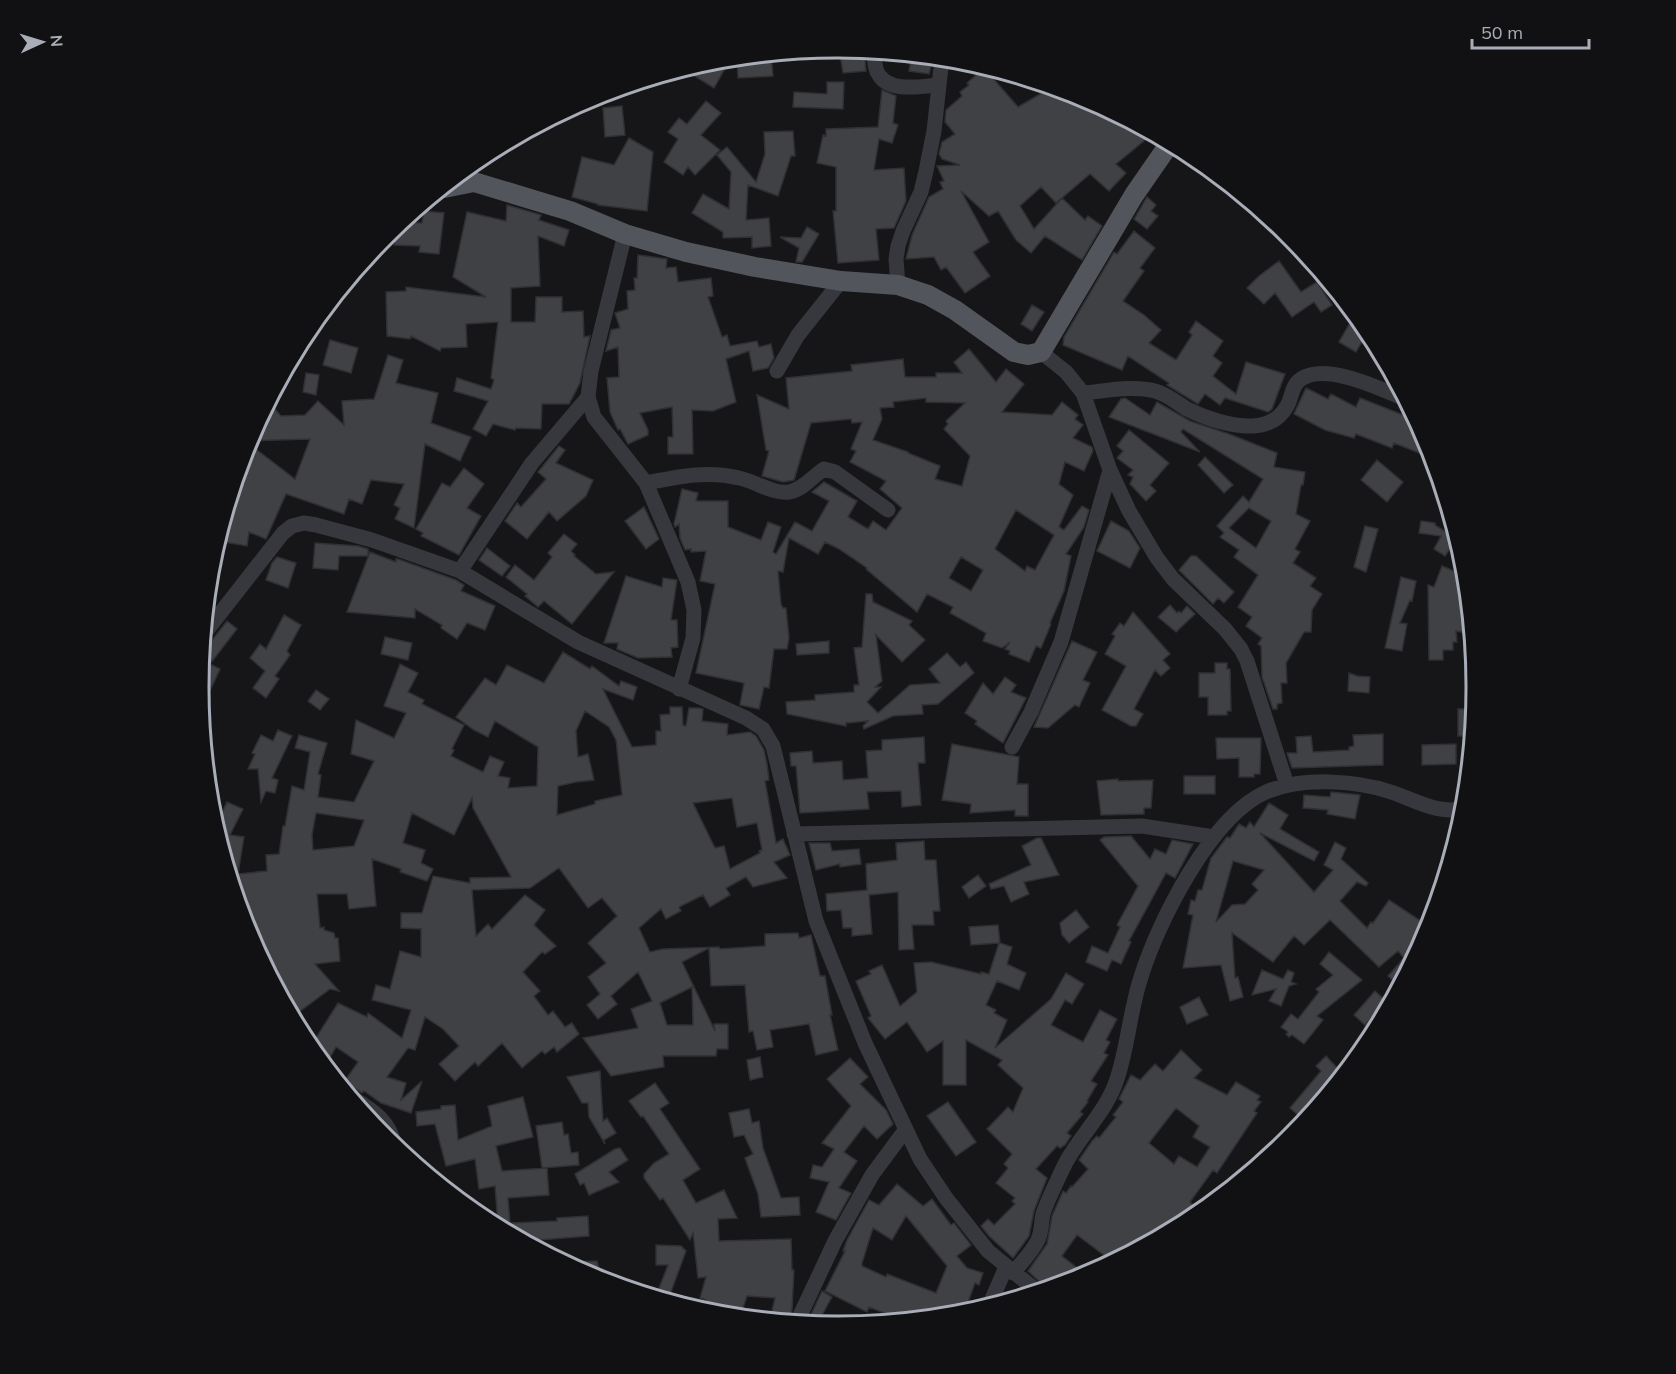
<svg xmlns="http://www.w3.org/2000/svg" width="1676" height="1374" font-family="Mulish,sans-serif">
<style>
.building{fill:#404145;stroke:#303034;stroke-width:1.5;fill-rule:evenodd}
.lines{fill:none;stroke-linecap:round;stroke-linejoin:round}
.minor{stroke:#37383d;stroke-width:15}
.major{stroke:#53555c;stroke-width:20}
.rim{fill:none;stroke:#a8adb8;stroke-width:3}
</style>
<rect width="100%" height="100%" fill="#161618"/>
<path class="building" d="M839 48 864 51 866 71 843 73Z
M771 55 773 76 738 78 737 58Z
M731 58 714 88 683 69 714 60Z
M911 59 932 62 929 74 909 71Z
M984 68 1018 107 1052 87 1083 97 1145 130 1150 136 1116 164 1126 173 1109 191 1090 174 1056 203 1041 187 1020 206 1034 229 1062 198 1085 220 1088 216 1102 226 1082 260 1045 236 1031 253 1016 240 998 211 989 216 961 191 989 242 973 252 990 276 965 293 946 267 941 270 934 257 906 259 912 235 929 197 943 189 940 182 944 181 937 166 960 165 942 159 939 154 942 142 955 134 945 122 946 110 962 96 960 92 969 85 967 83Z
M827 82H844L843 109 793 107 794 92 827 94Z
M882 90 896 96 893 123 898 125 892 143 879 139 874 170 904 168 906 201 894 228 876 229 879 260 838 263 833 211H836V167L817 163 823 135 826 136V129L878 127Z
M706 101 721 113 701 135 720 150 695 175 688 167 683 175 664 162 678 139 668 132 679 118 687 124Z
M622 106 625 135 605 137 603 108Z
M793 131 795 156H791L778 196 748 185 746 220 769 218 771 246 752 248V237L723 238V232L692 213 703 194 729 209 731 172 717 155 727 147 756 182 765 154 764 132Z
M629 138 653 152 647 211 598 205V204L572 197 582 157 614 165Z
M1147 197 1156 205 1151 211 1158 216 1147 229 1134 219Z
M507 205 541 215 539 220 569 230 564 246 538 236 540 286 511 288V322H535L536 297H562V312L583 311 584 337 590 336 580 383 569 404H542L541 429 516 428 515 430 493 424 486 436 473 429 488 401 454 391 457 378 491 389 494 380 491 378 498 322 466 324 467 347 441 348 440 351 411 336 410 339 387 336 386 292 406 291V287L486 297 453 277 467 212 506 221Z
M424 211 444 213 439 254 419 252 420 246 394 245V229L402 222 422 223Z
M807 227 819 234 802 262H796L799 248 780 237 801 238Z
M1134 231 1155 248 1140 268 1144 271 1123 301 1144 315 1161 330 1149 343 1176 360 1192 335 1189 332 1196 321 1223 341 1213 356 1222 363 1213 376 1236 394 1246 362 1285 374 1272 409 1268 412 1225 398 1220 405 1205 394 1198 404 1167 385 1169 383 1128 356 1122 370 1063 345 1064 337 1114 252 1117 254Z
M638 255 667 259 666 268 676 267 678 282 711 278 713 296 708 297 722 337 727 335 730 346 757 341 759 347 771 344 774 358 768 368 753 371 749 351 726 359 736 402 713 411 692 410 693 454H668V437H673L672 407 640 413 648 430V435L628 444 620 429 618 430 610 412 607 378 619 377 618 347 606 351 611 330 620 328 615 313 628 309 627 291 635 290 634 278H637Z
M1279 261 1301 292 1317 282 1332 305 1321 312 1314 302 1292 317 1275 293 1264 304 1247 288 1259 276Z
M1032 305 1044 312 1032 331 1021 324Z
M1355 314 1368 331 1356 352 1339 342Z
M330 340 358 348 351 373 323 365Z
M969 349 996 382 1006 369 1024 384 1002 412 1052 415 1062 402 1078 415 1075 419 1083 425 1073 438 1092 447 1093 451 1084 471 1065 462 1059 484 1073 495 1059 527 1064 530 1082 506 1089 510 1084 527 1066 554 1071 556 1064 591 1050 623 1051 624 1041 648 1036 646 1029 662 1009 654 1010 651 1005 649 1010 642 1002 648 983 641 986 633 950 613 953 607 927 594 917 612 866 569 867 568 839 549 825 542 818 554 789 538 783 572 778 571 781 604 783 608H786L789 638 787 649H774L769 688 764 687 759 709 740 705 744 683 696 673 715 584 700 581 706 551 691 552V549L685 550 680 538 679 524 675 527 674 524 682 489 698 493 696 501H728V527L761 540 768 522 781 527 773 552 776 554 795 522 812 531 829 501 812 492 824 482 857 501 848 517 868 529 873 521 886 530 902 508 880 489 886 481 850 462 856 451 851 449 862 422 852 423 851 419 811 423 794 480 783 482 762 476 769 451 766 450 757 395 789 409 786 378 852 371 851 365 903 359 905 377H936V373H962L954 362ZM926 398V402L965 403 946 421 948 424 944 429 970 456 962 486 935 479 940 466 908 453V452L873 440 882 419 880 408 894 407 893 402ZM1016 510 1054 535 1035 570 1027 566 1025 571 995 549ZM961 557 983 570 971 591 949 578Z
M388 355 403 360 396 383 438 393 431 423 471 437 460 461 425 444 414 528 395 519 400 508 394 505 404 484 371 480 362 504 349 499 344 514 286 494 266 539 249 532 247 546 218 541 221 530H223L232 512 227 509 248 443 295 479 310 439 248 441 269 402 281 416 305 415 318 401 344 425 342 401 374 399Z
M306 373 319 375 316 395 303 392Z
M1306 388 1328 399 1331 394 1356 407 1360 398 1416 420 1421 428 1418 434 1426 439 1428 442 1422 454 1394 443 1392 448 1356 434 1354 438 1325 430 1294 414Z
M1125 398 1150 415 1157 402 1190 421 1229 434 1277 453 1274 467 1305 472 1303 485H1301L1296 514 1310 521 1295 549 1300 552 1293 563 1316 578 1310 586 1322 594 1312 610 1311 632H1304L1286 663 1287 683H1281L1282 703 1277 704V709H1273L1262 677 1261 646 1258 644 1262 638 1246 626 1252 617 1238 607 1258 575 1234 557 1239 550 1220 537 1224 533 1217 526 1243 496 1249 502 1263 479 1183 429 1181 432 1200 452 1109 417 1121 399ZM1249 508 1271 521 1256 548 1229 528Z
M1129 430 1169 463 1150 485 1156 491 1146 501 1130 484 1133 477 1128 475 1133 470 1117 458 1123 451 1117 446Z
M559 446 565 450 556 463 593 480 586 496 557 521 549 512 527 539 505 521 517 503 521 507 546 479 538 472Z
M1205 457 1233 485 1224 493 1198 465Z
M1377 460 1403 482 1387 502 1361 480Z
M464 468 484 484 467 508 481 516 459 555 421 536 423 533 416 529 442 483 450 487Z
M644 507 659 539 646 549 625 521Z
M1111 521 1129 531 1140 548 1130 568 1097 551Z
M1421 521 1435 523V525L1457 539 1445 556 1434 549 1441 536 1419 533Z
M1365 526 1378 529 1366 572 1354 567Z
M564 534 577 544 571 551 575 555 574 556 596 574 614 572 572 624 544 601 538 607 525 596 527 594 506 577 515 565 534 580 552 557 548 553Z
M315 543 358 546 368 549V556H339L338 570 313 568Z
M487 548 510 566 502 576 479 560Z
M370 552 396 562V559H398L456 580 464 585 461 591 495 606 485 630 467 623 457 639 441 628 442 625 415 609V618L347 612Z
M1191 556H1196L1234 592 1224 603 1218 598 1213 604 1179 570Z
M277 557 296 563 288 588 266 580 272 563Z
M1442 566 1466 576 1472 634 1456 631 1457 642H1453V650H1443V660H1429L1428 585 1434 587Z
M626 576 662 587 663 578 677 580 671 620H677L678 647 671 648 672 657 638 658 617 649 618 643H604Z
M1401 577 1416 581 1412 601 1410 600 1400 623 1407 624 1402 651 1385 648Z
M866 594H872L873 602 912 621 909 625 925 640 902 662 876 635 882 681 875 687H881L867 702 878 713 910 685 940 683 929 669 947 653 960 667 966 662 974 673 938 704 922 705 923 714 893 716 864 729 863 726 868 721 846 723V726L787 714 786 702 815 700V695L854 692V685H859L854 648 862 647Z
M1170 605 1177 613 1179 611 1181 613 1187 606 1195 614 1176 632 1158 617Z
M1133 612 1170 654 1163 660 1170 668 1161 676 1155 670 1134 709 1143 714 1136 726H1131L1102 710 1126 666 1105 654 1115 636 1112 634 1120 623 1124 626Z
M284 615 301 625 287 651 290 655 275 676 279 679 266 698 253 688 265 671 250 658 260 644 266 649Z
M227 621 237 629 210 664 220 669 201 710 199 687 202 653Z
M385 637 412 643 408 660 381 654Z
M829 641V653L797 655 796 644Z
M1072 641 1097 652 1083 680 1090 683 1079 707 1075 705 1048 728 1034 727Z
M563 652 590 669 592 666 619 686 621 681 637 687 633 700 603 689 632 747 656 745V731H661L660 715 670 714V707H682L683 725 686 726 689 708H699L703 709 702 721 728 724 727 735 750 732 756 736 764 750 767 764 769 780 765 781 776 843 783 839 790 855 774 862 787 878 753 887 746 877 726 888 730 895 710 907 703 895 679 907 681 911 666 919 661 909 639 928 650 952 663 949 719 947 720 949 765 946V934L798 933 799 938 811 935 820 976H825L832 1015H830L838 1050 816 1055 809 1024 770 1030 773 1047 757 1050 753 1031 749 1032 745 985 711 986 709 948 682 962 715 1031 714 1024H728V1049H717L716 1056H663L664 1067 611 1076 583 1038 638 1028 631 1009 652 1001 638 972 611 996 617 1004 598 1019 587 1005 600 994 588 977 606 963 588 943 617 916 602 898 588 908 559 868 530 888 472 890 476 936 488 924 492 929 525 895 545 910 534 925 556 946 545 954 542 952 523 972 540 991 534 996 548 1015 553 1011 565 1027 572 1023 579 1034 557 1052 554 1047 545 1054 542 1051 522 1068 502 1043 478 1066 475 1062 455 1081 439 1064 459 1046 443 1029 425 1017 415 1050 408 1048 387 1077 406 1083 401 1100 422 1081 411 1113 381 1103 364 1091 362 1093 348 1084 350 1082 346 1079 358 1062 336 1047 328 1061 314 1041 338 1003 367 1017 368 1013 402 1038 411 1010 372 1000 376 985 390 989 400 951 421 957V929L401 928V913H422L433 876 470 883V878L511 877 473 808 472 798 454 835 412 813 403 843 425 850 421 863 433 869 427 881 400 872 401 869 372 859 376 906 349 909 347 894H317L320 928 324 927V930L334 933 335 938H338L340 961 315 964 339 991 330 989 295 1015 286 1003 248 931 216 826 227 802 243 809 230 835 244 837 238 874 267 871 266 855 279 854 283 826H285L292 786 304 790 310 752 295 748 299 735 327 743 318 774 321 775 318 797 354 802 374 761 351 754 356 720 394 738 406 713 384 706 400 664 418 673 408 692 424 700 422 704 464 725 452 749 454 750 451 756 483 772 490 756 504 762 498 776 510 778 508 788 537 786 538 747 495 721 488 737 474 730 456 717 485 678 496 685 507 665 544 683ZM585 711 609 727 616 740 622 795 595 801V804L557 815 558 786 576 782 594 780 588 754 578 757 576 731ZM732 798 737 827 757 823 762 850 759 851 760 853 730 869 724 846 715 848 693 803ZM316 813 364 820 354 846 313 850 312 835ZM692 987 693 1025H667L660 1003Z
M1215 663H1227V669H1230L1231 711H1227V715H1208V697H1199V673H1215Z
M1349 673 1357 676 1370 677 1369 693 1348 691Z
M1005 677 1016 685 1011 692 1026 698 1003 743 975 724 977 721 965 713 983 683 993 694Z
M316 690 329 699 320 710 308 701Z
M1458 709H1475L1472 736H1458Z
M278 730 292 736 272 778 278 780 275 793 266 791 261 802 258 769H248L255 754 252 753 261 735 273 741Z
M1383 734V765L1292 768 1287 753H1297L1296 737 1311 736 1313 752 1349 750V747L1354 746 1353 735Z
M924 737 925 763H918L921 805 902 807 901 791H896L867 792 869 809 800 813 796 766H791L790 753 812 751 813 763 842 761 843 780 868 778 866 751 882 750V740Z
M1216 738H1261L1260 774H1254V777H1239V758L1217 759Z
M952 744 1019 757 1017 784H1028V816H1015V810L970 813 971 804 942 800Z
M1456 744V764L1422 765V745Z
M1184 776H1215V794H1184Z
M1118 779V781L1153 780 1151 808H1144V814L1101 815 1097 781Z
M1331 792 1360 795 1355 819 1327 814 1328 810 1303 808 1304 795 1330 797Z
M1269 803 1288 815 1280 829 1319 852 1314 861 1260 833 1314 892 1333 870 1324 865 1335 842 1346 848 1341 859 1368 883 1366 886 1357 882 1340 901 1367 928 1371 922 1373 923 1389 900 1430 927 1399 986 1388 976 1404 958 1398 951 1379 967 1330 920 1304 945 1294 936 1273 962 1232 933 1235 978 1238 977 1243 997 1230 1001 1221 965 1183 968 1193 915 1188 914 1191 900 1195 901 1198 890H1202L1211 858 1227 837 1230 838 1239 824 1246 828 1250 822 1254 827ZM1233 861 1264 870 1252 884 1258 890 1245 904 1232 905 1216 922Z
M1131 836 1150 859 1155 849 1166 854 1172 840 1193 844 1175 878 1166 873 1129 941 1131 942 1121 964 1112 960 1107 971 1086 962 1092 946 1108 953 1120 927 1117 925 1138 886 1100 840 1104 837Z
M1037 838H1041L1059 875 1024 882 1029 894 1011 902 1004 886 991 889 989 884 1031 865 1022 846Z
M924 841 925 860H936L940 911H933L934 925H912L914 949 899 950 898 892 869 895 872 934 852 936V928H843L841 910 827 911 826 894 867 890 866 864 897 860 896 843Z
M809 843H830L832 851 859 849 861 864 840 867V864L816 870Z
M978 875 986 886 969 898 962 887Z
M1076 910 1089 927 1069 943 1062 935 1060 923Z
M998 925 1000 943 1012 947 1007 964 1026 973 1019 990 997 981 986 1005 996 1010 994 1013 1007 1020 995 1048 1051 999 1066 973 1084 984 1072 1004 1065 1000 1051 1025 1083 1042 1100 1010 1117 1019 1106 1040 1110 1042 1104 1053 1108 1055 1091 1081 1097 1084 1087 1101 1088 1102 1080 1112 1083 1114 1067 1133 1071 1136 1065 1145 1060 1148 1057 1146 1036 1169 1047 1178 1034 1211 1029 1236 1013 1258 989 1236 981 1226 988 1219 994 1225 1015 1204 1012 1201 1015 1198 996 1183 1008 1168 1004 1164 1012 1154 987 1129 1008 1107 1013 1112 1023 1088 998 1065 1002 1060 966 1040V1085H943V1041L927 1052 907 1022 885 1039 868 1018 871 1016 856 981 871 974 869 971 882 965 900 1006 917 992 914 963 931 962 981 974V972L989 974 999 943 971 945 969 927Z
M1329 952 1362 980 1317 1016 1323 1020 1304 1044 1292 1035 1289 1037 1286 1034 1288 1032 1281 1027 1291 1014 1298 1019 1319 992 1316 989 1333 975 1320 964Z
M1262 970 1283 979 1288 970 1294 973 1291 982 1296 984 1289 986 1281 1006 1269 1001 1276 989 1252 995Z
M1375 991 1386 1001 1365 1025 1354 1015Z
M1199 997 1208 1015 1187 1024 1180 1007Z
M1181 1050 1202 1070 1194 1078 1227 1095 1236 1082 1260 1096 1257 1100 1261 1102 1254 1111 1257 1113 1217 1173 1213 1170 1190 1202 1196 1208 1176 1227 1112 1261 1077 1235 1062 1256 1076 1267 1071 1274 1078 1279 1046 1288 1028 1271 1047 1244 1052 1216 1063 1191 1066 1193 1071 1186 1072 1187 1088 1169 1079 1160 1092 1141 1097 1136 1099 1138 1116 1117 1113 1115 1123 1102 1119 1099 1131 1075 1140 1080 1155 1064 1163 1071ZM1176 1108 1199 1126 1193 1137 1210 1147 1197 1167 1179 1156 1174 1164 1149 1143Z
M1326 1056 1343 1074 1305 1121 1290 1108 1321 1071 1316 1066Z
M760 1057 763 1077 750 1080 747 1060Z
M850 1058 868 1077 860 1084 886 1110 893 1124 877 1139 864 1126 844 1152 857 1161 839 1188 851 1193 836 1220 816 1212 829 1182 810 1178 813 1165 822 1167 834 1149 822 1143 851 1106 827 1079Z
M600 1071 603 1121 607 1118 616 1133 604 1140 605 1144 589 1117 588 1103H582L567 1077Z
M655 1083 669 1103 660 1109 700 1169 683 1180 696 1203 724 1190 737 1218 718 1219 719 1241 791 1239 792 1270H794L792 1310 788 1321 770 1319 775 1298 747 1296 742 1311 729 1307V1315L706 1311V1300L700 1298 706 1277 698 1278 693 1233 690 1240 663 1198 660 1200 644 1178V1174L654 1163 669 1154 643 1116 641 1117 629 1101Z
M523 1097 533 1137 496 1146 502 1171 547 1168 549 1195 508 1198 510 1223 557 1221V1218L588 1216 589 1236 526 1241 494 1224H498L495 1186 479 1189 475 1159 446 1166 435 1124 417 1126 416 1112 441 1109V1106L455 1105 458 1140 492 1126 488 1106Z
M948 1102 976 1142 956 1156 927 1116Z
M749 1109 752 1123 759 1121 763 1148 781 1198 799 1197 800 1215 761 1217 758 1194 745 1158 753 1154 744 1135 734 1137 729 1113Z
M562 1122 564 1135 568 1134 571 1153 578 1152 579 1165 542 1168 536 1126Z
M620 1148 628 1160 609 1172 619 1182 589 1195 584 1183 580 1185 575 1174 615 1149Z
M897 1184 923 1206 932 1199 951 1225 954 1223 971 1245 957 1256 967 1268 983 1273 979 1285 975 1283 964 1313 902 1320 869 1307 867 1312 825 1291 845 1251H843L847 1240 869 1200 879 1205ZM906 1216 947 1266 936 1293 887 1274 886 1277 862 1266V1263L873 1228 892 1240Z
M656 1245 681 1246 686 1251 668 1300 656 1296 668 1265H656Z
M597 1261 602 1280 565 1262Z
M822 1291 832 1297 817 1324 807 1323Z"/>
<g class="lines">
<path class="minor" d="M874 52C875 59 874 69 879 75 890 93 922 86 939 85
M625 234 591 371 588 397 594 417 646 483 688 582 694 610 693 638 679 689
M898 285 896 259 898 246 903 231 921 192 926 171 934 131 942 58
M1041 352 1066 372 1083 393 1110 470 1129 511 1157 558 1173 579 1225 629 1241 649 1247 661 1287 785
M777 371 798 335 841 281
M1083 393C1106 391 1132 385 1155 391 1167 394 1177 403 1187 409 1205 418 1232 427 1253 426 1269 425 1282 418 1289 402 1292 394 1293 384 1301 379 1326 362 1381 389 1405 399
M646 483C677 477 708 470 739 478 755 481 772 494 789 492 803 490 813 476 824 469L835 472 888 510
M460 571 532 463 588 397
M204 634 283 533 292 526 304 523 316 525 372 540 460 571 578 642 746 718 763 729 773 746 816 921 865 1043 920 1159 946 1198 988 1251 1037 1291
M1012 747 1031 712 1061 642 1110 470
M794 834 1142 826 1214 837
M354 1099C373 1110 391 1123 394 1145
M1013 1273C1022 1262 1032 1252 1038 1240 1042 1231 1041 1223 1043 1214 1047 1201 1059 1177 1065 1164 1081 1134 1107 1111 1117 1079 1128 1046 1130 1010 1141 977 1158 922 1211 816 1266 792 1301 777 1355 780 1391 792 1413 799 1442 817 1465 807
M989 1306 1006 1267
M797 1322 835 1241 872 1175 906 1129"/>
<path class="major" d="M444 188 474 182 570 211 625 234 686 252 755 267 841 281 898 285 928 295 955 310 1014 352 1028 355 1041 352 1134 195 1170 143"/>
</g>
<path d="M0 0H1676V1374H0ZM837 58H838A628 628 0 0 1 1466 686V688A628 628 0 0 1 838 1316H837A628 628 0 0 1 209 688V686A628 628 0 0 1 837 58Z" fill="#111113" fill-rule="evenodd"/>
<path class="rim" d="M837 58H838A628 628 0 0 1 1466 686V688A628 628 0 0 1 838 1316H837A628 628 0 0 1 209 688V686A628 628 0 0 1 837 58Z"/>
<g transform="translate(42 42) rotate(86)" stroke="#111113" stroke-width="4.5" paint-order="stroke">
<path d="M0-4.5L10 22L0 15L-10 22Z" fill="#a8adb8"/>
<text y="-9" font-size="16" font-weight="bold" text-anchor="middle" fill="#a8adb8">N</text>
</g>
<path d="M1472 39v9h117v-9" fill="none" stroke="#a8adb8" stroke-width="3"/>
<text x="1481" y="39" font-size="18" fill="#a8adb8" stroke="#111113" stroke-width="4.5" paint-order="stroke">50 m</text>
</svg>
